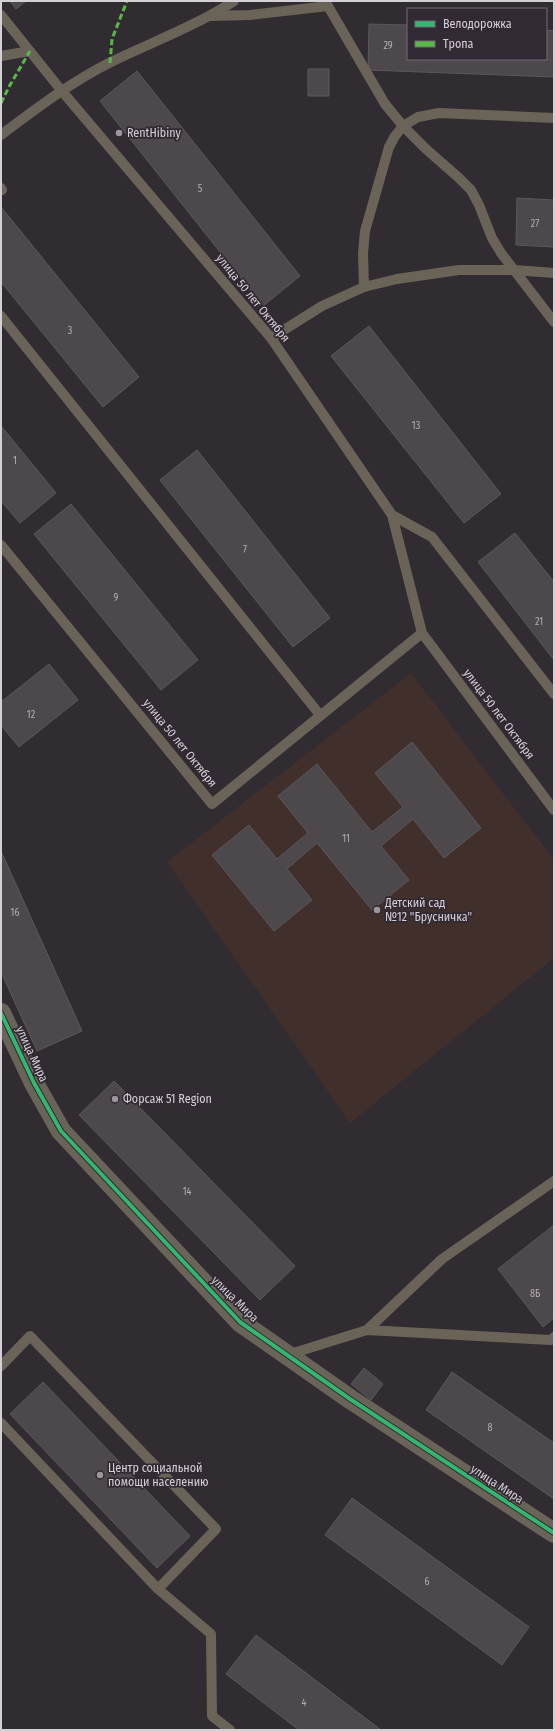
<svg xmlns="http://www.w3.org/2000/svg" width="555" height="1731" font-family="'Fira Sans Condensed',sans-serif">
<style>
.education{fill:#412f2b}
.building{fill:#4c484c;stroke:#5c585c}
.lines{fill:none;stroke-linecap:round;stroke-linejoin:round}
.lane{stroke:#6a6458;stroke-width:10}
.street{stroke:#6a6458;stroke-width:20}
.quiet{stroke:#58b947;stroke-width:3;stroke-dasharray:6 3;stroke-linecap:butt}
.cycleway-casing{stroke:#322a33;stroke-width:6}
.cycleway{stroke:#33b770;stroke-width:4}
.poi-dot{fill:#9c969c;stroke:#322a33;stroke-width:1.5}
.labels{text-anchor:middle;stroke-width:3.5;stroke-linejoin:round;paint-order:stroke}
.number-label{font-size:10px;fill:#b3adb4}
.poi-label{font-size:12px;fill:#d5cfd6;stroke:#322a33;text-anchor:start}
.street-label{font-size:12px;fill:#d5cfd6;stroke:#322a33}
</style>
<rect width="100%" height="100%" fill="#312c31"/>
<path class="education" d="M411 673 554 860V958L350 1123 167 862Z"/>
<path class="building" d="M10 1H26L16 9Z
M369 24 408 25V59H546V30L554 31V77L368 70Z
M308 69H329V96H308Z
M137 71 300 276 263 306 100 101Z
M517 198 554 200V247L516 245Z
M1 207 139 377 103 407 1 282Z
M369 326 501 494 464 523 331 356Z
M1 426 56 493 20 523 1 501Z
M197 450 330 618 293 647 160 480Z
M71 504 198 660 161 690 34 534Z
M515 533 554 582V660L478 562Z
M49 664 78 700 19 747 1 725V702Z
M412 742 481 828 444 858 413 819 381 846 409 880 372 910 317 843 287 869 312 900 274 931 212 855 249 825 277 859 308 833 278 796 317 764 372 832 403 807 375 773Z
M1 851 82 1031 37 1051 1 972Z
M114 1081 295 1266 260 1300 79 1115Z
M554 1225V1318L543 1327 498 1269Z
M364 1368 383 1384 371 1400 351 1384Z
M452 1372 554 1443V1499L426 1410Z
M43 1382 190 1536 157 1568 10 1414Z
M352 1498 529 1627 502 1665 325 1535Z
M256 1635 381 1730H299L226 1674Z"/>
<g class="lines">
<path class="lane" d="M325 1 385 104 403 126 426 149 459 178 471 190 479 205 492 238 501 253 554 322
M1 15 61 90 271 338 392 515 422 633 554 810
M211 16 250 15 328 6
M1 56 30 51
M1 135C37 108 71 82 111 62 152 42 196 26 234 1
M1 188 2 190
M364 287 363 253 365 231 389 147 395 136 403 126 418 117 439 113 554 118
M1 316 320 715
M271 338 322 306 364 287 397 279 459 270H514L554 273
M392 515 432 537 554 694
M1 545 212 804 422 633
M367 1330 442 1259 554 1181
M287 1355 367 1330 551 1340 554 1337
M1 1366 30 1336 216 1529 158 1589
M1 1423 158 1589 211 1634 212 1716 230 1730"/>
<path class="street" d="M1 1013 34 1083 61 1131 240 1322 350 1399 554 1533"/>
<path class="quiet" d="M110 63 112 39 127 1
M1 103 10 85 30 51"/>
<defs>
<path id="cycleway" d="M1 1013 34 1083 61 1131 240 1322 350 1399 554 1533"/>
</defs>
<use href="#cycleway" class="cycleway-casing"/>
<use href="#cycleway" class="cycleway"/>
</g>
<g class="poi-dot">
<circle cx="119" cy="133" r="4"/>
<circle cx="377" cy="910" r="4"/>
<circle cx="115" cy="1099" r="4"/>
<circle cx="100" cy="1475" r="4"/>
</g>
<g class="labels">
<g class="number-label">
<text x="388" y="49">29</text>
<text x="200" y="192">5</text>
<text x="535" y="227">27</text>
<text x="70" y="334">3</text>
<text x="416" y="429">13</text>
<text x="15" y="464">1</text>
<text x="245" y="553">7</text>
<text x="116" y="601">9</text>
<text x="539" y="625">21</text>
<text x="31" y="718">12</text>
<text x="346" y="842">11</text>
<text x="15" y="916">16</text>
<text x="187" y="1195">14</text>
<text x="535" y="1297">8Б</text>
<text x="490" y="1431">8</text>
<text x="427" y="1585">6</text>
<text x="304" y="1706">4</text>
</g>
<g class="poi-label">
<text x="127" y="137">RentHibiny</text>
<text x="385" y="907">Детский сад<tspan x="385" dy="14">№12 "Брусничка"</tspan></text>
<text x="123" y="1103">Форсаж 51 Region</text>
<text x="108" y="1472">Центр социальной<tspan x="108" dy="14">помощи населению</tspan></text>
</g>
<g class="street-label">
<text transform="translate(253 298) rotate(51)" y="4">улица 50 лет Октября</text>
<text transform="translate(499 714) rotate(53)" y="4">улица 50 лет Октября</text>
<text transform="translate(180 743) rotate(51)" y="4">улица 50 лет Октября</text>
<text transform="translate(32 1054) rotate(65)" y="4">улица Мира</text>
<text transform="translate(235 1299) rotate(44)" y="4">улица Мира</text>
<text transform="translate(497 1484) rotate(33)" y="4">улица Мира</text>
</g>
</g>
<rect width="555" height="1731" fill="none" stroke="#d5cfd6" stroke-width="4"/>
<rect x="407" y="8" width="140" height="52" fill="#322a33" stroke="#736c74"/>
<rect x="415" y="21" width="20" height="6" fill="#33b770" stroke="#736c74"/>
<text x="443" y="28" font-size="12" fill="#d5cfd6">Велодорожка</text>
<rect x="415" y="41" width="20" height="6" fill="#58b947" stroke="#736c74"/>
<text x="443" y="48" font-size="12" fill="#d5cfd6">Тропа</text>
</svg>
